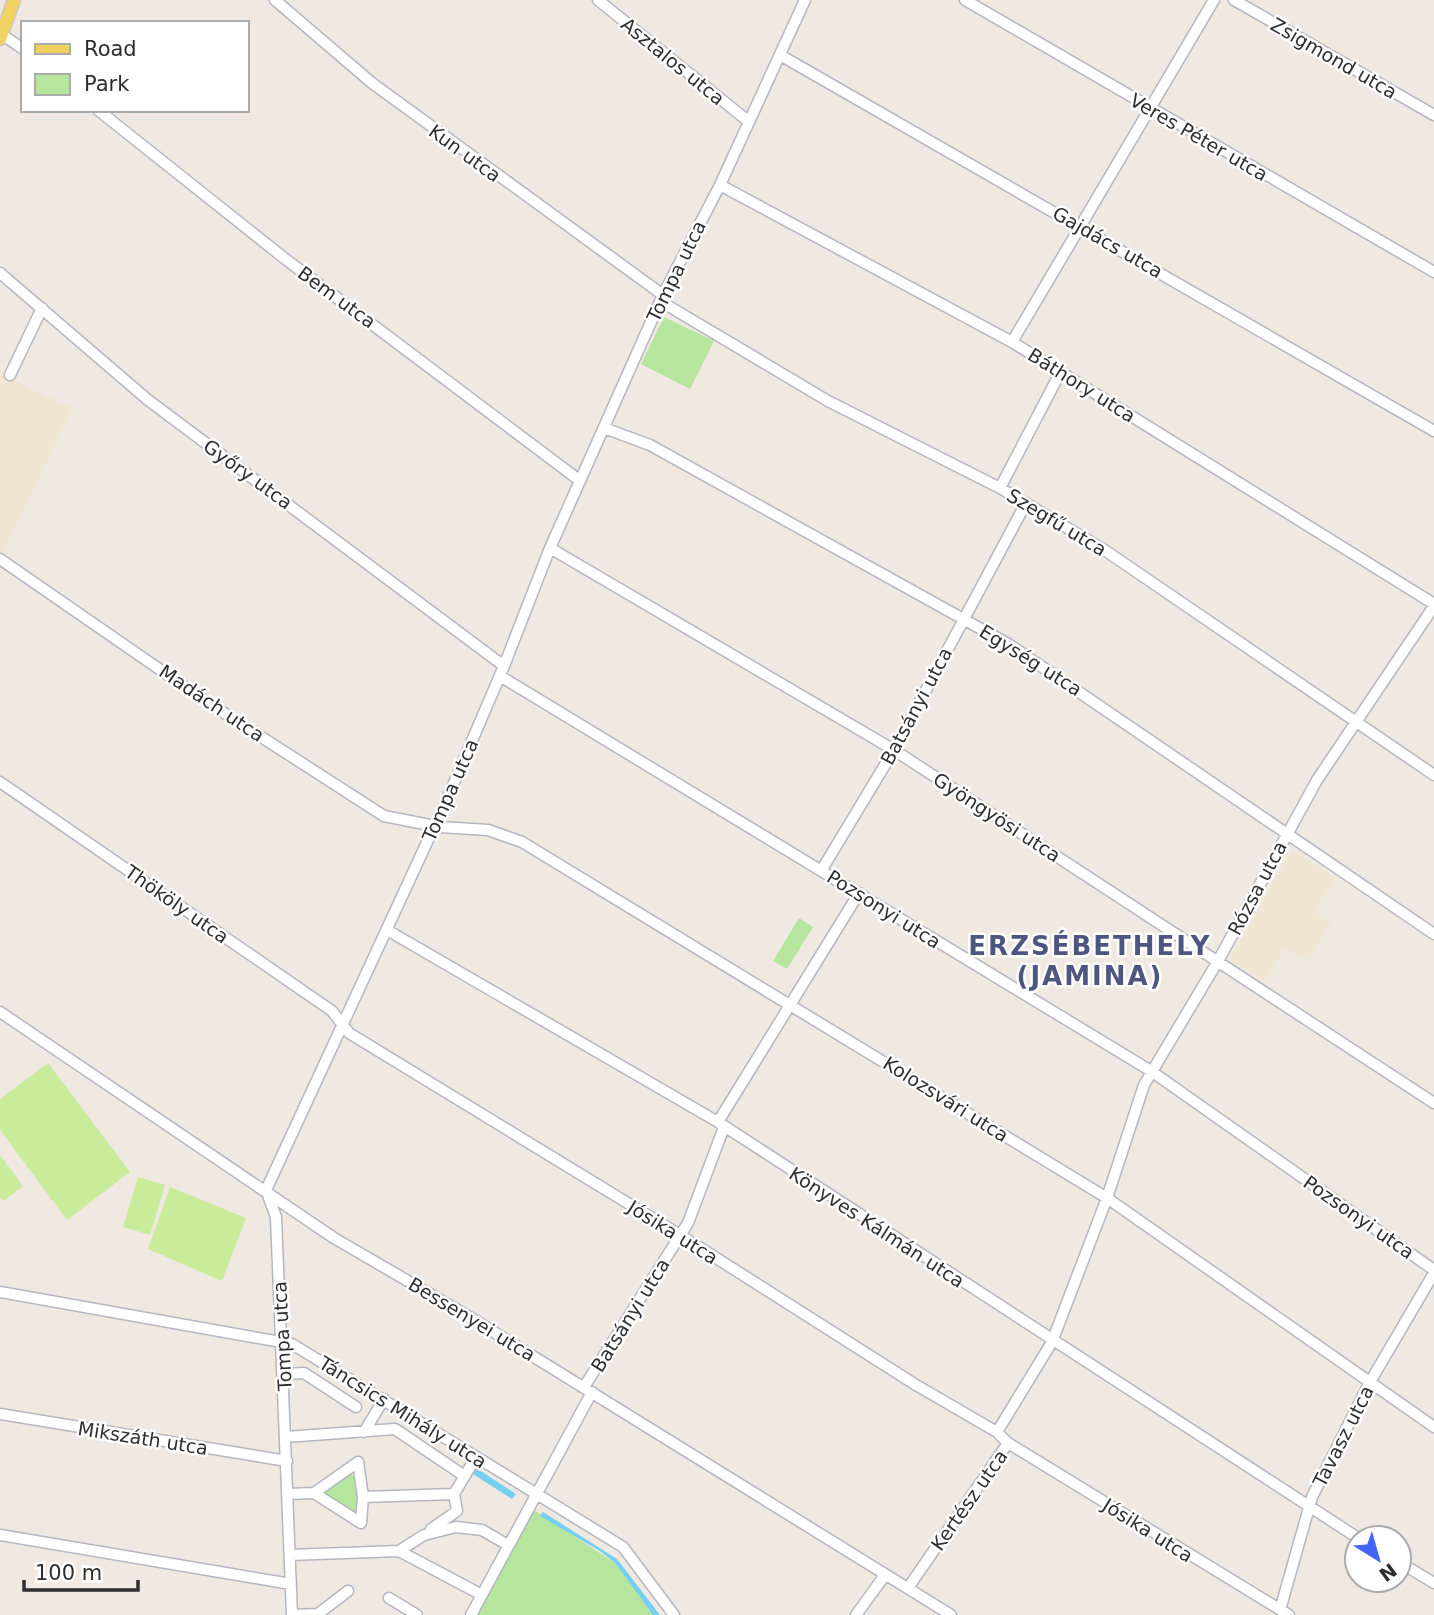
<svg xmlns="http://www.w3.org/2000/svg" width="1434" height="1615" font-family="'DejaVu Sans',sans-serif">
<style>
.education{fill:#f0e6d1}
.green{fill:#b6e59e}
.pitch{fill:#c9ec9a}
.water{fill:#75cff0}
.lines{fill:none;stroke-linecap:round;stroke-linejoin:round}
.minor-casing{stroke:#b4b7c1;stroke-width:13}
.major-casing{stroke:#c9c9c9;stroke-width:15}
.minor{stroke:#fff;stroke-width:10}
.major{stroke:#f2d163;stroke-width:12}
.labels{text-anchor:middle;stroke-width:5;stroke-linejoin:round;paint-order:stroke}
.street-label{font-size:19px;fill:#2e2e2e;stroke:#fff}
.district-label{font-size:26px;font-weight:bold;letter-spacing:2px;fill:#4d5680;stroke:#fff}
</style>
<rect width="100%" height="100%" fill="#efe9e1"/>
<path class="education" d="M0 373 72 408 2 555 0 553Z
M1292 850 1336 878 1313 912 1330 922 1308 961 1284 948 1265 981 1230 960Z"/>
<path class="green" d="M664 317 714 341 690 389 641 364Z
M799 918 813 927 787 969 773 961Z
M349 1473 357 1478 358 1509 350 1514 320 1494Z
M534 1510 615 1563 653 1615H476Z"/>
<path class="pitch" d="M48 1063 130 1172 67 1220 0 1130V1099Z
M0 1155 23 1186 3 1201 0 1197Z
M138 1177 165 1185 150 1235 123 1227Z
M170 1187 246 1218 222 1281 148 1249Z"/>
<path class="water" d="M476 1468 516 1494 512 1499 473 1474Z
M543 1512 617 1559 660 1615H653L615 1563 600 1551 540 1516Z"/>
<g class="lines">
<defs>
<path id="minor" d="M275 0 372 83 663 295
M598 0 748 121
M965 0 1434 272
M1234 0 1434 115
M0 33 23 49
M780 55 1434 431
M98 110 284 258 579 480
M720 185 1012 342 1434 604
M0 273 148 400 504 666
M660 301 828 401 1000 488 1103 549 1434 775
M1012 342 1214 0
M10 375 42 308
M604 428 650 445 1010 645 1434 934
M1000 488 1061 371
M550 548 894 750 1434 1103
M0 559 204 700 384 816 440 827 488 830 522 842 1107 1198 1434 1427
M500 676 1151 1071 1434 1270
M0 782 332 1011 349 1033 680 1235 916 1385 997 1432 1008 1443 908 1588
M821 871 894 750 1026 503
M387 930 718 1122 1358 1538
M0 1012 334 1238 468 1316 951 1615
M718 1122 859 893
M0 1292 292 1344 623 1547 674 1615
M284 1374 304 1373 356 1407
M584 1387 688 1223 724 1127
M0 1414 287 1461
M364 1432 384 1399
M997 1432 1052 1342 1107 1198 1144 1085 1218 961 1317 780 1434 606
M286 1437 395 1429 463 1475
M1008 1443 1289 1615
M288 1494 314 1493 358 1462 363 1497 361 1523 314 1493
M363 1497 454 1494
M431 1529 457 1511 454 1494 476 1457
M0 1535 291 1584
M399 1551 482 1595
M290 1555 399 1551 424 1535 456 1527 482 1530 508 1545
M1399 1562 1434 1583
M389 1598 417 1615
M1280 1610 1312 1497 1370 1382 1434 1273
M292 1615 276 1217 266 1190 447 799 504 666 550 548 663 295 720 185 805 0
M292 1615 318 1614 348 1591
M471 1615 592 1392
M856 1615 885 1575"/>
<path id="major" d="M0 39 14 0"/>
</defs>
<use href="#minor" class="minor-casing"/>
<use href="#major" class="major-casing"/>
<use href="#minor" class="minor"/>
<use href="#major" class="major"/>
</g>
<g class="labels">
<g class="street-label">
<text transform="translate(1334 58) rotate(30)" y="7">Zsigmond utca</text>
<text transform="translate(673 61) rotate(39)" y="7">Asztalos utca</text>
<text transform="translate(1199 137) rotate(30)" y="7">Veres Péter utca</text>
<text transform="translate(465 153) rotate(36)" y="7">Kun utca</text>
<text transform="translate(1108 242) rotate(30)" y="7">Gajdács utca</text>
<text transform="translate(676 271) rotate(-64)" y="7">Tompa utca</text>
<text transform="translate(337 297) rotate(36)" y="7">Bem utca</text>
<text transform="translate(1082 385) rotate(32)" y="7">Báthory utca</text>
<text transform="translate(248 474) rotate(36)" y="7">Győry utca</text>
<text transform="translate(1057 522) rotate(31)" y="7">Szegfű utca</text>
<text transform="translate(1031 660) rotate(32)" y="7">Egység utca</text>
<text transform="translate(212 703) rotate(34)" y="7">Madách utca</text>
<text transform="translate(916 706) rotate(-62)" y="7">Batsányi utca</text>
<text transform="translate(450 790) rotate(-66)" y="7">Tompa utca</text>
<text transform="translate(997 817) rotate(33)" y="7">Gyöngyösi utca</text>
<text transform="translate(1257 888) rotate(-62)" y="7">Rózsa utca</text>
<text transform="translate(177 904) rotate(35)" y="7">Thököly utca</text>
<text transform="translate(884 909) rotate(32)" y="7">Pozsonyi utca</text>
<text transform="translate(946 1099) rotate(32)" y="7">Kolozsvári utca</text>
<text transform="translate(1359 1217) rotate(35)" y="7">Pozsonyi utca</text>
<text transform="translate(877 1227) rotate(33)" y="7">Könyves Kálmán utca</text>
<text transform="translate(673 1232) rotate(32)" y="7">Jósika utca</text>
<text transform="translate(630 1315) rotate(-58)" y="7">Batsányi utca</text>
<text transform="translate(472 1319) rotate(31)" y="7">Bessenyei utca</text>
<text transform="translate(282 1336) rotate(-93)" y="7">Tompa utca</text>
<text transform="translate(403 1412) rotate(32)" y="7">Táncsics Mihály utca</text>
<text transform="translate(1343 1436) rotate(-63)" y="7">Tavasz utca</text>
<text transform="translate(143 1438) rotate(9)" y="7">Mikszáth utca</text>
<text transform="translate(969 1500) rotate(-55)" y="7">Kertész utca</text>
<text transform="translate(1148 1530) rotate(32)" y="7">Jósika utca</text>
</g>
<g class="district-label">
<text x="1090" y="955">ERZSÉBETHELY<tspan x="1090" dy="30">(JAMINA)</tspan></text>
</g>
</g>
<rect x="21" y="21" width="228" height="91" fill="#ffffff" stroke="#ababab" stroke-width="2"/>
<rect x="35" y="44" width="35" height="10" fill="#f2d163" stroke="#ababab" stroke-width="2"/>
<text x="84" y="56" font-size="21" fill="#2e2e2e">Road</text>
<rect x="35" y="74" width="35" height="21" fill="#b6e59e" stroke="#ababab" stroke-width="2"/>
<text x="84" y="91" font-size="21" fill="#2e2e2e">Park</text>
<g transform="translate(1378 1559) rotate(143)"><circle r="33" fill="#ffffff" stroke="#ababab" stroke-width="2"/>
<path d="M0-5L12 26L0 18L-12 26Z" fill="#4264fb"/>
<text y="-10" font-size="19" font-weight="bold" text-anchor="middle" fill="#2e2e2e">N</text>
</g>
<path d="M24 1580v10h114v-10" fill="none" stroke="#2e2e2e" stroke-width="3.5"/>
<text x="35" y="1580" font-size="21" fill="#2e2e2e" stroke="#ffffff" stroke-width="5" paint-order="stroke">100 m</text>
</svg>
